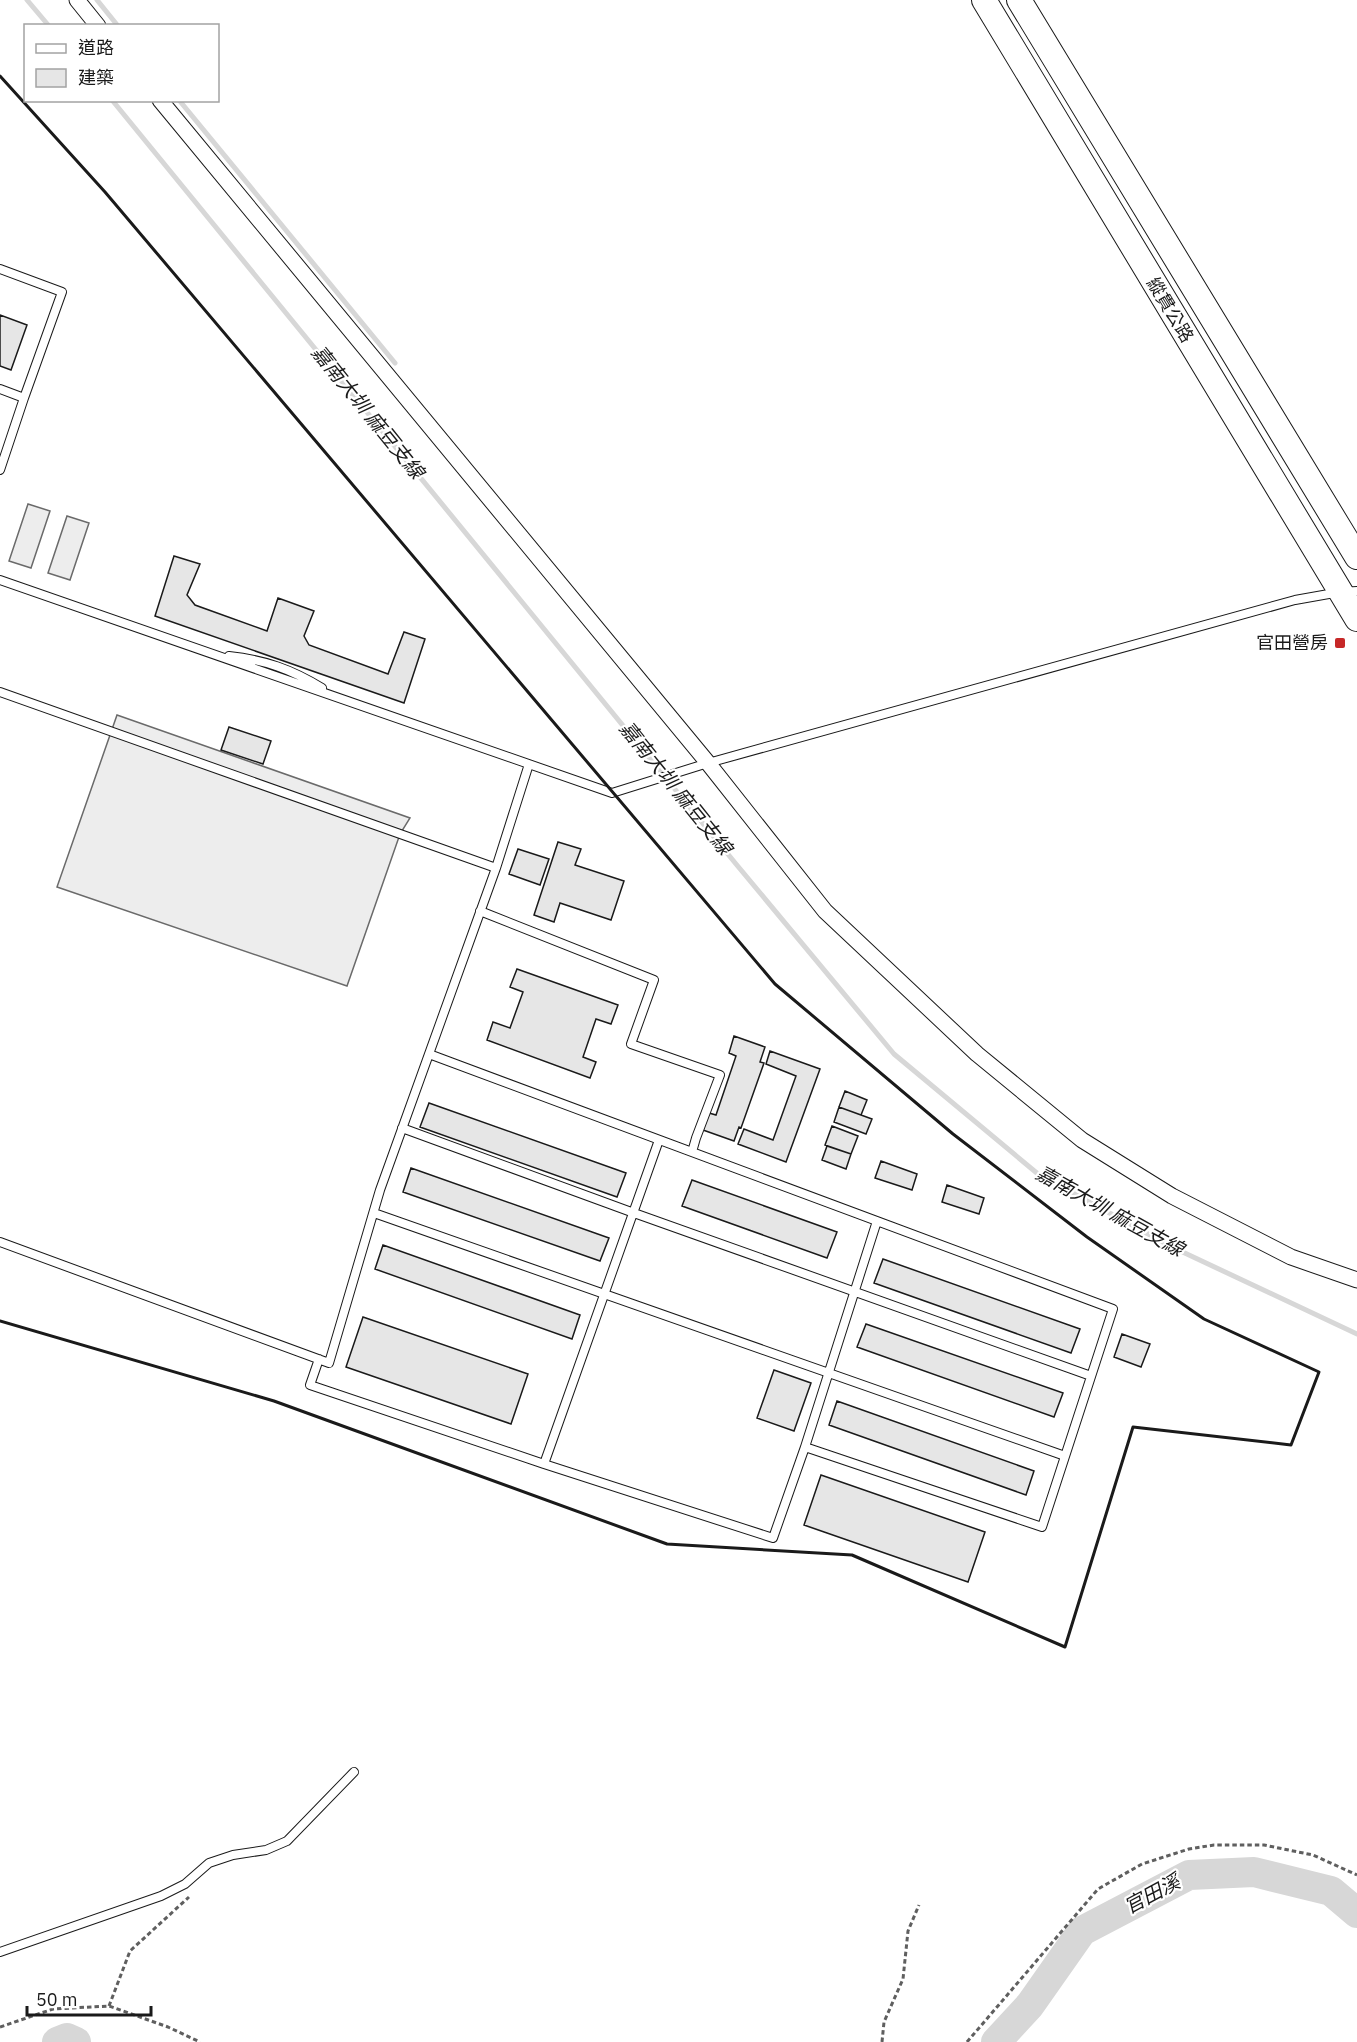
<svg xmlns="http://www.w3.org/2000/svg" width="1357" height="2042" font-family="'IBM Plex Sans','Noto Sans TC',sans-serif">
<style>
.built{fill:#ededed;stroke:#6a6a6a;stroke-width:1.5}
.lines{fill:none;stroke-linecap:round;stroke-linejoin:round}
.stream{stroke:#d7d7d7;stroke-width:5}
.river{stroke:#d7d7d7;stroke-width:30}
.building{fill:#e6e6e6;stroke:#1a1a1a;stroke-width:1.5}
.service-casing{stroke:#1a1a1a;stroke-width:10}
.minor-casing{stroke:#1a1a1a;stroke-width:17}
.primary-casing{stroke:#1a1a1a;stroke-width:26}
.path{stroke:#5f5f5f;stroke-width:3;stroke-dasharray:4.5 3;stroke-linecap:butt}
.service{stroke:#fff;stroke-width:8}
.minor{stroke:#fff;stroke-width:15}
.primary{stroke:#fff;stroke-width:24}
.wall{stroke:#1a1a1a;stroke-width:3}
.poi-dot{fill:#c62828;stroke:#fff;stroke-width:2}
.labels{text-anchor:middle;stroke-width:4.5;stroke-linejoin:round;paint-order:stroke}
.street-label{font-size:18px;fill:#1a1a1a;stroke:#fff}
.poi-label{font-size:18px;fill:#1a1a1a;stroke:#fff;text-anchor:end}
.water-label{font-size:20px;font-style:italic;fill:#1a1a1a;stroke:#fff}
</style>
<rect width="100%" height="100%" fill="#fff"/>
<path class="built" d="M28 504 50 511 31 568 9 561Z
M67 516 89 523 70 580 48 573Z
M117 715 410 818 400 834 347 986 57 887Z"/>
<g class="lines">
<path class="stream" d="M27 0 49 26
M97 0 118 26
M112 100 736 864 894 1054 1038 1174 1172 1247 1357 1334
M179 100 395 363"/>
<path class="river" d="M57 2042 67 2038 76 2042
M996 2042 1030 2005 1082 1931 1189 1875 1254 1872 1331 1891 1357 1913"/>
</g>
<path class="building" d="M0 315 27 325 11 370 0 366Z
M174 556 200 564 187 595 195 605 267 631 278 598 314 611 304 636 309 645 388 674 404 632 425 639 404 703 155 616Z
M229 727 271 741 263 764 221 750Z
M558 842 581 849 575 865 624 881 611 920 560 903 554 922 534 915Z
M518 849 549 859 540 885 509 874Z
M517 969 618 1005 611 1024 596 1019 583 1057 596 1062 590 1078 487 1040 493 1022 510 1028 523 992 510 987Z
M734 1036 765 1047 760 1062 764 1063 741 1128 739 1127 734 1141 703 1130 709 1113 716 1115 736 1056 729 1053Z
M770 1051 820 1069 786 1162 738 1144 744 1129 773 1140 796 1076 766 1064Z
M845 1091 867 1100 861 1115 839 1107Z
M429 1103 626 1173 617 1197 420 1127Z
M839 1107 872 1119 866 1134 834 1122Z
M832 1126 858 1136 851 1154 825 1145Z
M827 1146 851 1154 846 1169 822 1160Z
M881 1161 917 1174 912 1190 875 1178Z
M411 1168 609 1238 600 1261 403 1192Z
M692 1180 837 1232 827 1258 682 1206Z
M947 1185 984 1198 979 1214 942 1202Z
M383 1245 580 1315 572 1339 375 1269Z
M883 1259 1080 1329 1071 1353 874 1283Z
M363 1317 528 1374 511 1424 346 1367Z
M866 1324 1063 1393 1054 1417 857 1347Z
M1122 1334 1150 1344 1141 1367 1114 1357Z
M774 1370 811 1383 794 1431 757 1418Z
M837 1401 1034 1471 1026 1495 829 1425Z
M821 1475 985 1532 968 1582 804 1525Z"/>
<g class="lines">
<defs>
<path id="service" d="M0 269 62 292 24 398 0 470
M0 389 24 398
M0 580 612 793 708 763 1295 600 1340 592 1357 591
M229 656C265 660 291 669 322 688
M0 692 496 868
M480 911 654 980 631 1044 720 1075 696 1138 692 1152
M429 1054 1113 1309 1042 1527 805 1447 877 1221
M402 1128 634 1213 1091 1376
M374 1213 1065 1456
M0 1242 329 1363 380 1190 496 868 529 764
M319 1359 310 1385 544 1464 659 1140
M544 1464 773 1538 805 1447
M0 1952 161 1896 185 1884 209 1863 233 1855 266 1850 287 1841 354 1772"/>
<path id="minor" d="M77 0 98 26
M160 100 708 763 825 911 977 1054 1082 1140 1172 1196 1291 1257 1357 1280"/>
<path id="primary" d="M984 0 1357 619
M1019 0 1357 557"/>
</defs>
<use href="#service" class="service-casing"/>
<use href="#minor" class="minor-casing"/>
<use href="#primary" class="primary-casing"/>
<path class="path" d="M109 2006 130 1951 189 1897
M0 2027 53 2009 109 2006 168 2027 200 2042
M882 2042 884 2022 903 1979 908 1931 919 1905
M967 2042 1098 1889 1142 1864 1189 1849 1214 1845H1264L1313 1855 1357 1875"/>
<use href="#service" class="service"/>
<use href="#minor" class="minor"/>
<use href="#primary" class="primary"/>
<path class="wall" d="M0 76 105 192 775 984 953 1134 1087 1237 1204 1319 1319 1372 1291 1445 1133 1427 1065 1647 852 1555 667 1544 274 1401 0 1321"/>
</g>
<rect class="poi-dot" x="1334" y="637" width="12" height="12" rx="3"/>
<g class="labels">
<g class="street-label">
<text transform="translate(1170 310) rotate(59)" y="6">縱貫公路</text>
</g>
<g class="poi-label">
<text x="1328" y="649">官田營房</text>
</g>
<g class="water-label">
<text transform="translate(368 412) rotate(51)" y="7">嘉南大圳 麻豆支線</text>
<text transform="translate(676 788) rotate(51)" y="7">嘉南大圳 麻豆支線</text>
<text transform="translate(1110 1211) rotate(29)" y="7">嘉南大圳 麻豆支線</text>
<text transform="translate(1152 1894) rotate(-28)" y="7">官田溪</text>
</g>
</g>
<rect x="24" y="24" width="195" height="78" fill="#ffffff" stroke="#a3a3a3" stroke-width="1.5"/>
<rect x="36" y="44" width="30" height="9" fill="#ffffff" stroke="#a3a3a3" stroke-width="1.5"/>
<text x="78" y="54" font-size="18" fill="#1a1a1a">道路</text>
<rect x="36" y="69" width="30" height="18" fill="#e6e6e6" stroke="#a3a3a3" stroke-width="1.5"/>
<text x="78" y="84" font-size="18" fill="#1a1a1a">建築</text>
<path d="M27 2006v9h124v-9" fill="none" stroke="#1a1a1a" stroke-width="3"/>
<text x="36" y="2006" font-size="18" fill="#1a1a1a" stroke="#ffffff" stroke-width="4.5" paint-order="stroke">50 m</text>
</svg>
